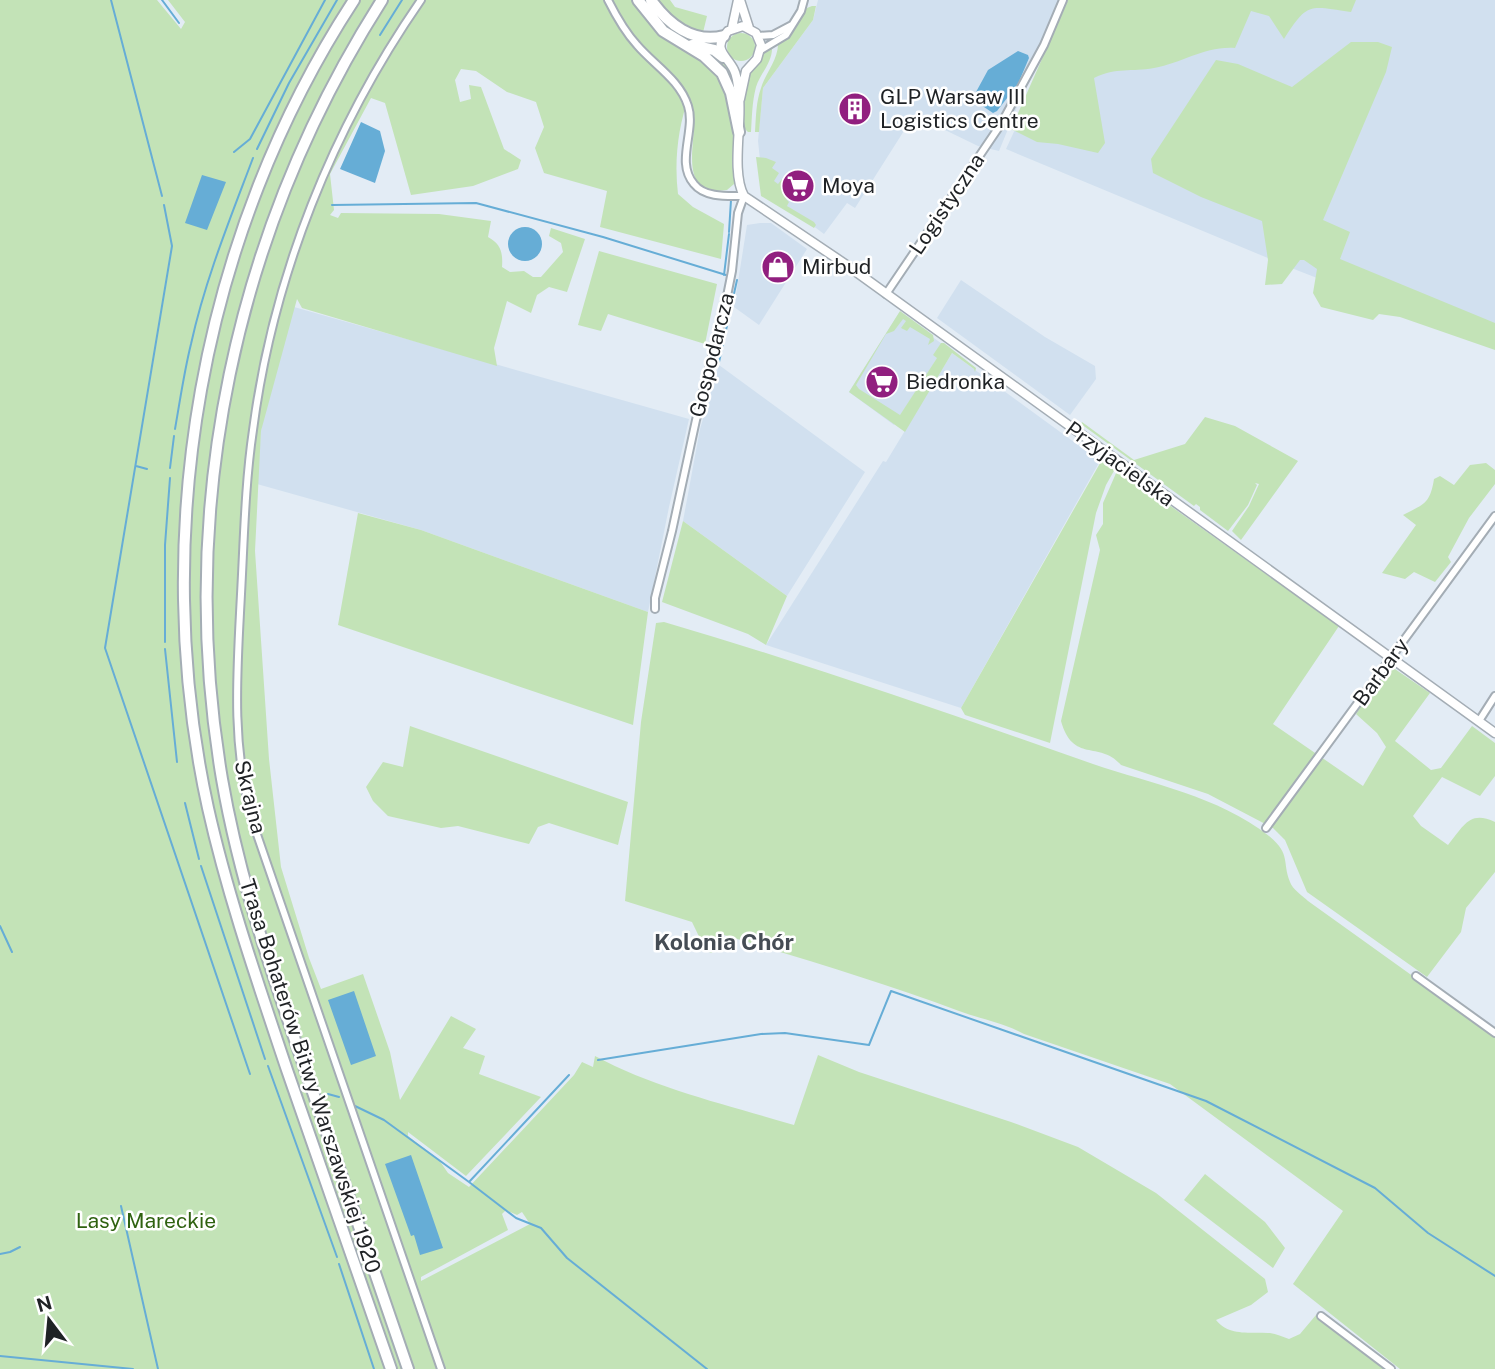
<svg xmlns="http://www.w3.org/2000/svg" width="1495" height="1369" font-family="'Public Sans',sans-serif">
<style>
.built{fill:#d1e0ef}
.green{fill:#c3e3b7;fill-rule:evenodd}
.water{fill:#66add6}
.lines{fill:none;stroke-linecap:round;stroke-linejoin:round}
.stream{stroke:#66add6;stroke-width:2}
.minor-casing{stroke:#a4adb5;stroke-width:10}
.tertiary-casing{stroke:#a4adb5;stroke-width:11}
.motorway-casing{stroke:#a4adb5;stroke-width:14}
.minor{stroke:#fff;stroke-width:6}
.tertiary{stroke:#fff;stroke-width:8}
.motorway{stroke:#fff;stroke-width:10}
.labels{text-anchor:middle;stroke-width:5;stroke-linejoin:round;paint-order:stroke}
.poi-label{font-size:21px;fill:#1f2225;stroke:#fff;text-anchor:start}
.street-label{font-size:21px;fill:#1f2225;stroke:#fff}
.park-label{font-size:21px;fill:#2f6211;stroke:#fff}
.neighbourhood-label{font-size:23px;font-weight:bold;fill:#454c54;stroke:#fff}
</style>
<rect width="100%" height="100%" fill="#e3ecf5"/>
<path class="built" d="M818 0H1061L999 151 978 146 914 115 855 208 847 203 824 234 772 195 760 160 758 141 763 88 813 20Z
M1075 0H1495V347L1299 271 1006 149Z
M760 223H771L807 249 759 325 734 307 747 225Z
M961 280 1045 337 1095 366 1096 379 1070 415 937 318Z
M294 307 689 419 669 507 648 612 421 530 257 484 261 431 272 363Z
M899 313 945 346 894 425 849 392Z
M952 353 1100 461 961 708 766 645 883 461 886 462Z
M719 365 865 472 787 596 683 521 700 429Z"/>
<path class="green" d="M0 0H157L181 29 185 22 168 0H670L675 7 707 16 699 49C726 57 733 68 735 95L722 79C730 109 741 154 734 184L727 190C680 197 694 150 694 124 695 114 693 105 689 96 678 127 674 161 678 194L693 207 724 224 721 259 600 227 607 191 544 173 535 148 544 127 536 102 507 92 476 71 461 69 455 80 460 102 471 99 469 85 481 87 504 149 521 160 518 169 473 186 411 195 385 103 371 98 330 174 334 210 330 215 338 218 341 213 439 214 491 221 488 237C501 244 503 253 502 267L510 272 524 271 533 277H541L563 252 561 243 549 236 551 228 585 239 567 292 549 287 537 295 531 313 507 301 494 348 497 366 302 308 297 299 261 431 255 551 269 759 281 867 309 958 321 989 363 974 390 1052 400 1100 451 1016 476 1029 463 1048 485 1056 479 1074 541 1097 466 1176 408 1132V1136L439 1160 448 1173 469 1187 574 1075 582 1062 593 1067 595 1056C656 1089 728 1105 794 1125L818 1055 859 1072 1011 1122 1078 1147 1156 1193 1265 1279 1268 1292 1251 1305 1216 1320C1229 1336 1248 1332 1268 1333 1275 1333 1282 1337 1289 1339L1300 1334 1316 1315 1385 1369H0ZM506 1210 517 1215 522 1212 530 1224 421 1281V1277L508 1230 502 1214Z
M1068 0H1356L1351 12C1308 6 1308 2 1284 39L1269 16 1251 11 1235 48C1204 46 1183 63 1154 68 1131 72 1117 67 1094 78L1105 143 1098 153 1058 144 1037 142 1011 129Z
M812 6H816L813 20 763 88 759 132H755C756 117 756 102 761 88 766 72 779 59 778 42L793 29 807 8Z
M727 47a14 14 0 1 1 28 0a14 14 0 1 1-28 0Z
M1351 42H1378L1392 47 1386 72 1323 220 1350 232 1340 259 1495 323V350L1400 317 1379 314 1373 320 1321 307 1313 293 1317 269 1304 260H1300L1282 284 1265 285 1268 260 1262 221 1201 197 1153 173 1151 159 1216 60 1238 64 1292 87Z
M772 46C773 62 761 72 756 87 752 102 752 117 751 132H748L743 127 744 96 748 73 759 62 765 50Z
M756 157 766 158 776 162 772 168 779 173 774 181 778 184 782 179 787 185 785 188 795 195 793 198 788 195 786 199 789 202 787 206 814 222 816 225 814 228 761 196Z
M599 251 717 284 705 344 608 314 601 331 578 325Z
M900 311 933 335 934 341 928 345 930 339 910 327 907 331 901 328 906 321 903 319 894 331 886 334 856 385 859 389 900 415 937 358 933 355 941 343H944L976 368 975 372 974 369 952 353 905 432 849 392Z
M1205 417 1235 426 1298 461 1241 540 1232 531 1249 506 1259 484 1255 483 1257 485 1248 505 1228 531 1200 510V507L1196 504 1194 506 1081 424 1082 422 1134 460 1185 444Z
M1103 458 1115 469 1106 485 1096 513 1050 743 965 715 961 708Z
M1486 463 1495 470V484L1469 518 1448 557 1451 562 1435 582 1414 572 1405 579 1382 573 1416 525 1403 515C1424 504 1430 504 1434 479L1440 476 1454 485 1470 465Z
M1120 470 1339 626 1273 724 1363 786 1386 747 1377 733 1356 714 1389 665 1430 693 1395 741 1431 770 1441 768 1472 726 1495 743V776L1480 796 1442 777 1413 816 1421 826 1448 845C1464 826 1469 810 1495 822V872L1466 908 1461 932 1427 977 1307 892 1285 840 1273 828 1208 794 1121 765C1100 740 1073 764 1061 721L1100 550 1096 535 1103 524V503L1117 471Z
M358 513 421 530 648 612 633 725 338 625Z
M683 521 787 596 766 645 748 634 662 602Z
M664 622C808 664 951 714 1093 764 1152 784 1218 796 1269 836 1291 854 1282 862 1290 882 1292 889 1303 896 1308 901L1495 1035V1369H1400L1293 1284 1343 1211 1170 1084 1024 1034C1004 1023 981 1019 959 1011 882 982 803 959 724 935L714 945 712 953 706 951 692 922 625 901 641 722 656 623Z
M410 726 628 802 618 845 549 823 538 827 529 844 458 826 441 828 388 816 373 801 366 787 383 762 403 767Z
M1205 1174 1265 1222 1285 1248 1273 1268 1184 1200Z"/>
<path class="water" d="M1018 51 1028 55 1029 58 1018 84 997 111 993 113 981 105 976 92 988 70Z
M361 122 380 131 385 151 375 183 340 169Z
M202 175 226 182 207 230 185 223Z
M508 244a17 17 0 1 1 34 0a17 17 0 1 1-34 0Z
M354 991 376 1056 351 1065 328 1000Z
M411 1155 443 1248 420 1255 414 1235 411 1236 385 1164Z"/>
<g class="lines">
<path class="stream" d="M111 0 162 196
M162 0 179 23
M380 35 402 0
M257 149 289 83 337 0
M234 152 250 139 325 0
M164 205 172 246 105 648 250 1074
M332 205 476 203 603 237 726 275
M729 232 731 200
M724 275 729 234
M719 362 737 280
M175 429C180 401 184 372 191 344 205 280 230 219 253 158
M136 466 147 469
M170 468 174 436
M165 642V545L170 478
M165 649 177 762
M185 803 199 859
M201 866 265 1059
M0 926 12 952
M598 1060 761 1034 785 1033 869 1045 891 991 1206 1101 1375 1188 1428 1233 1495 1276
M268 1066 337 1257
M328 1094 339 1097
M355 1106 384 1120 469 1182 569 1075
M469 1182 516 1218 541 1228 567 1258 707 1369
M121 1206 158 1369
M0 1254 10 1252 20 1247
M339 1264 374 1369
M0 1356 133 1369"/>
<defs>
<path id="minor" d="M421 0C333 127 273 276 253 430 245 484 244 539 241 594 237 672 231 743 252 820L441 1369
M608 0C616 16 625 32 637 45 654 65 680 80 688 106 696 131 675 162 694 184 705 198 728 196 744 196L738 213 732 271 725 306 696 420 672 531 655 598V609
M758 36 773 35 792 25
M761 50 786 35 801 11 804 0
M886 294 1001 124 1044 45 1063 0
M1479 721 1495 696
M1266 828 1495 516
M1416 976 1495 1033
M1321 1316 1391 1369"/>
<path id="tertiary" d="M740 0 749 28
M732 28 738 0
M740 99 746 71 757 59 761 45 756 33 743 26 728 31C711 50 727 55 734 70 738 78 738 88 739 97 742 125 731 172 744 196L848 266 1495 733"/>
<path id="motorway" d="M354 0C201 234 148 535 208 808 228 897 258 983 287 1070 322 1170 356 1269 391 1369
M382 0C235 231 176 508 222 779 239 878 272 974 305 1069 339 1169 373 1269 408 1369
M638 0 663 31 704 56 722 73 731 93 739 132
M651 0C668 24 693 44 724 36
M692 45 714 50 723 57"/>
</defs>
<use href="#minor" class="minor-casing"/>
<use href="#tertiary" class="tertiary-casing"/>
<use href="#motorway" class="motorway-casing"/>
<use href="#minor" class="minor"/>
<use href="#tertiary" class="tertiary"/>
<use href="#motorway" class="motorway"/>
</g>
<defs>
<symbol id="building-disc" viewBox="-11 -11 22 22"><circle r="9.5" fill="#911f7f" stroke="#fff"/><path d="M-4-6H4V6H1V3H-1V6H-4ZM-2.5-4.3h1.7v1.8h-1.7ZM.8-4.3h1.7v1.8H.8ZM-2.5-1h1.7V.8h-1.7ZM.8-1h1.7V.8H.8Z" fill="#fff"/></symbol>
<symbol id="supermarket-disc" viewBox="-11 -11 22 22"><circle r="9.5" fill="#911f7f" stroke="#fff"/><path d="M-6-5.5h2.5l.6 2H6L4.5 2H-2.5L-4.4-4H-6ZM-1.5 3.2a1.3 1.3 0 1 0 .1 0ZM3 3.2a1.3 1.3 0 1 0 .1 0Z" fill="#fff"/></symbol>
<symbol id="shop-disc" viewBox="-11 -11 22 22"><circle r="9.5" fill="#911f7f" stroke="#fff"/><path d="M-5-2.5h2.3a2.7 3.5 0 0 1 5.4 0H5L5.5 6h-11ZM-1.5-2.5h3a1.5 2.3 0 0 0-3 0Z" fill="#fff"/></symbol>
</defs>
<g fill-rule="evenodd">
<use href="#building-disc" x="836" y="90" width="38" height="38"/>
<use href="#supermarket-disc" x="779" y="167" width="38" height="38"/>
<use href="#shop-disc" x="759" y="248" width="38" height="38"/>
<use href="#supermarket-disc" x="863" y="363" width="38" height="38"/>
</g>
<g class="labels">
<g class="poi-label">
<text x="880" y="104">GLP Warsaw III<tspan x="880" dy="24">Logistics Centre</tspan></text>
<text x="822" y="193">Moya</text>
<text x="802" y="274">Mirbud</text>
<text x="906" y="389">Biedronka</text>
</g>
<g class="street-label">
<text transform="translate(947 204) rotate(-56)" y="7">Logistyczna</text>
<text transform="translate(712 355) rotate(-76)" y="7">Gospodarcza</text>
<text transform="translate(1120 464) rotate(36)" y="7">Przyjacielska</text>
<text transform="translate(1381 672) rotate(-54)" y="7">Barbary</text>
<text transform="translate(250 797) rotate(76)" y="7">Skrajna</text>
<text transform="translate(310 1076) rotate(72)" y="7">Trasa Bohaterów Bitwy Warszawskiej 1920</text>
</g>
<g class="park-label">
<text x="146" y="1228">Lasy Mareckie</text>
</g>
<g class="neighbourhood-label">
<text x="724" y="950">Kolonia Chór</text>
</g>
</g>
<g transform="translate(49 1320) rotate(344)" stroke="#ffffff" stroke-width="5" paint-order="stroke">
<path d="M0-5L12 26L0 18L-12 26Z" fill="#1f2225"/>
<text y="-10" font-size="19" font-weight="bold" text-anchor="middle" fill="#1f2225">N</text>
</g>
</svg>
